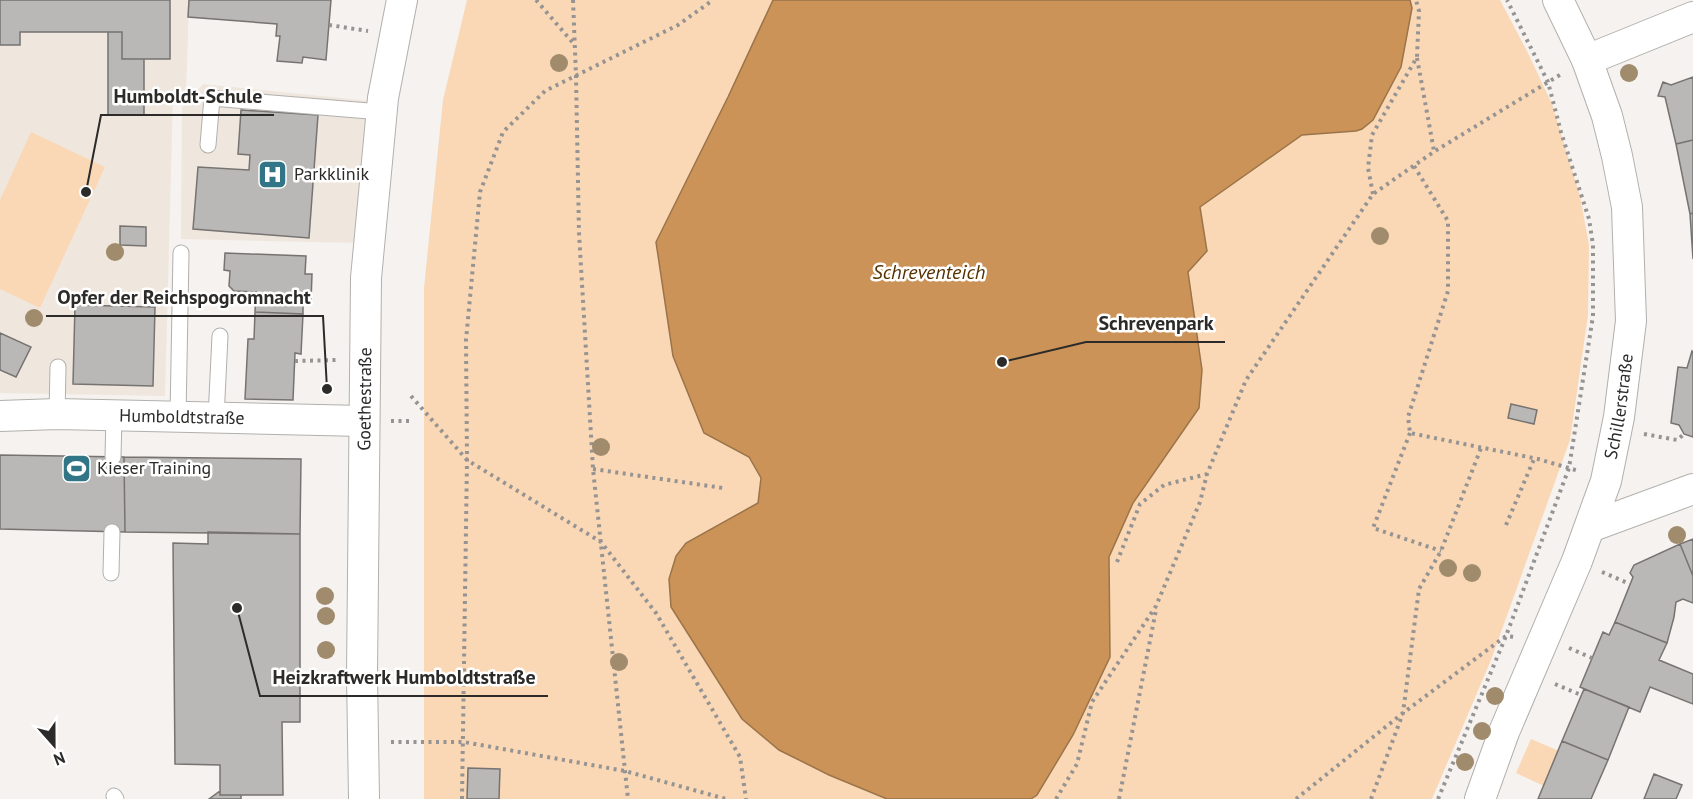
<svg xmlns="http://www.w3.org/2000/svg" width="1693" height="799" font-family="'PT Sans',sans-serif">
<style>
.built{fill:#efe6de}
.green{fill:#fad8b6}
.water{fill:#cb9357;stroke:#9b744a;stroke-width:1.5}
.building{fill:#bab8b6;stroke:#767371;stroke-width:1.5}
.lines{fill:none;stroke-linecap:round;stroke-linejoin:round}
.lane-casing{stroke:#b2b0ad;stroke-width:17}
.street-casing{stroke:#b2b0ad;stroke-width:32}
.path{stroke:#969492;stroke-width:4;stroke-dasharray:3 4.5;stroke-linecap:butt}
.lane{stroke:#fff;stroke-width:15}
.street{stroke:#fff;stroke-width:30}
.tree{fill:#a08b6d}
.labels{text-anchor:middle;stroke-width:5;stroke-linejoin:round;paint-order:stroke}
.poi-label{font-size:18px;fill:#2c2b2a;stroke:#fff;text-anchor:start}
.street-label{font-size:18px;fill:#2c2b2a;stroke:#fff}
.water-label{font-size:20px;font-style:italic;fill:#563100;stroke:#fff}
.leader{fill:none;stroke:#2c2b2a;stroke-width:2}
.callout-dot{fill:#2c2b2a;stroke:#fff;stroke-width:2}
.callout-label{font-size:20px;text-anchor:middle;font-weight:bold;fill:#2c2b2a;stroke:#fff;stroke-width:5;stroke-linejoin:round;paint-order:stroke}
</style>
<rect width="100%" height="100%" fill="#f5f2ef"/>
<path class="built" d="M0 0H189L186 95H173L165 396 0 393Z
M203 84 370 101 359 243 181 239 182 108Z"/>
<path class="green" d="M467 0H1500L1528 53 1552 104 1580 196 1589 245 1588 315 1570 440 1491 660 1432 799H424V288L443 100Z
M31 132 105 167 40 308 0 289V200Z
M1531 739 1559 751 1544 786 1516 773Z"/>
<path class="water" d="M773 0H1410L1412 8 1401 67 1373 120 1362 129 1356 131 1302 135 1200 207 1207 251 1188 272 1202 370 1199 408 1133 503 1109 557 1110 657 1073 735 1037 795 1031 799H887L829 775 779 750 742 719 671 607 669 579 676 556 686 543 758 503 761 478 749 457 704 433 673 356 656 242 728 97Z"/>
<path class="building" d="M0 0H170V59H122V32H20V45H0Z
M189 0H331L326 60 303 57 302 63 277 61 280 36H276L277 24 188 17Z
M108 32H122V59H144V115H108Z
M1693 77V140L1676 144 1665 97 1658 96 1663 82 1671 85Z
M241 110 318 115 309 238 193 229 198 167 249 170 250 155 238 154Z
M1693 140V213L1690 214 1676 144Z
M1693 213V259L1690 214Z
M120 226 146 227V246L120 245Z
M225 253 306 256 305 274H312L311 302H303V314L255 312 256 292 234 291 229 286 230 271 224 270Z
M75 305 155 307 153 386 73 384Z
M255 312 303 314 301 354 295 353 293 400 245 399 248 339H254Z
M0 333 31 347 16 377 0 370Z
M1692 351 1693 352V437L1684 434 1679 425 1671 423 1678 367 1687 368Z
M1511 404 1537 410 1534 424 1508 418Z
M0 455 124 457 125 532 0 529Z
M124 457 301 459 300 534 125 532Z
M208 532 300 534V722H282L283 795H220V765L175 764 173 543 208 544Z
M1693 539V576L1680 544Z
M1680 544 1693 576V603L1683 599 1676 602 1674 617 1667 643 1615 622 1633 577 1630 573 1634 565Z
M1615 622 1667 643 1659 660 1693 674V704L1650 687 1640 712 1580 687 1603 632 1609 635Z
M1584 689 1629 707 1608 760 1562 741Z
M1562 741 1608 760 1591 799H1538Z
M468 768 500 769 499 799H467Z
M1654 774 1682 785 1676 799H1644Z
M220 791V795H241V799H209Z"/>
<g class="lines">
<defs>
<path id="lane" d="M208 145 212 98 381 112
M57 414 58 367
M178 417 181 253
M216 418 220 336
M113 457 114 416
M111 573 112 532
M114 796 116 799"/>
<g id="street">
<path d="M1587 60 1693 17"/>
<path id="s1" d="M0 416 57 414 363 421"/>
<path d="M1590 527 1693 489"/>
<path id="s2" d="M364 799 362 675 366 278 383 98 402 0"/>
<path id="s3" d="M1480 799 1504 732 1577 561 1606 481 1619 417 1631 321 1627 207 1617 156 1607 116 1587 60 1558 0"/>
</g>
</defs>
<use href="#lane" class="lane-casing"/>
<use href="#street" class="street-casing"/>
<path class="path" d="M536 0 574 44
M573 0 576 76 579 233 593 469 628 799
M329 25 368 31
M1417 58 1434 151
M1414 166 1448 221V291L1408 417 1410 433 1538 459 1579 471
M1373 194 1368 168 1372 135 1417 57 1419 11 1416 0
M295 361 337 360
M411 396 467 460 601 542 656 613 740 757 746 799
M391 421H409
M1410 433 1373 528 1441 551
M1644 434 1677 440 1684 434
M593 469 723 488
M1506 525 1534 459
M1117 562 1140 504 1164 485 1207 474
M1602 572 1630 584
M1569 648 1592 658
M1555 684 1581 695
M391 742H464L625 771 726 799
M462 799 467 460 466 340 480 192 503 132 545 91 678 25 713 0
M1056 799 1077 764 1092 702 1156 606 1200 502 1207 474 1246 380 1373 194 1435 151 1563 73
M1119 799 1156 610
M1296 799 1403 713 1506 636 1515 637
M1371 799 1403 713 1419 589 1441 551 1481 448
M1438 799 1506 636 1569 468 1593 316V245L1589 219 1561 132 1548 82 1507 0"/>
<use href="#lane" class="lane"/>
<use href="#street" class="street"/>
</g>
<g class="tree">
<circle cx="559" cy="63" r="9"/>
<circle cx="1629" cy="73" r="9"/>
<circle cx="1380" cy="236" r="9"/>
<circle cx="115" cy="252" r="9"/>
<circle cx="34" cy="318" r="9"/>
<circle cx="601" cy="447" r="9"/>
<circle cx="1677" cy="535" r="9"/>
<circle cx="1448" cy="568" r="9"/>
<circle cx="1472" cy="573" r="9"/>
<circle cx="325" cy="596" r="9"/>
<circle cx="326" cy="616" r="9"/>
<circle cx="326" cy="650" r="9"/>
<circle cx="619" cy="662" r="9"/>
<circle cx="1495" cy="696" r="9"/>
<circle cx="1482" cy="731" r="9"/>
<circle cx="1465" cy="762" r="9"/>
</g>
<defs>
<symbol id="hospital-square" viewBox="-11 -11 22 22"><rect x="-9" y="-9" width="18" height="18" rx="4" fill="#327586" stroke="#fff"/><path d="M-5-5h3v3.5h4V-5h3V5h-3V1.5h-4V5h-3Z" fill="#fff"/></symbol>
<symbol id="stadium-square" viewBox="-11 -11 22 22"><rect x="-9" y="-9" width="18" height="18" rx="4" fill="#327586" stroke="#fff"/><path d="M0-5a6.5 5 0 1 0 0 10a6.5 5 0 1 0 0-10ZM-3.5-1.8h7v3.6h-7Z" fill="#fff"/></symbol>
</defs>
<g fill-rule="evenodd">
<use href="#hospital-square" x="256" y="158" width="33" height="33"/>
<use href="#stadium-square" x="60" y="452" width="33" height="33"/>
</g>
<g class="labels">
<g class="poi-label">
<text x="294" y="180">Parkklinik</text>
<text x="97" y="474">Kieser Training</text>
</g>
<g class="street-label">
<text dy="6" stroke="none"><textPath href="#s2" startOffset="400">Goethestraße</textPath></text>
<text dy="6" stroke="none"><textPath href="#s3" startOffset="418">Schillerstraße</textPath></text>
<text dy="6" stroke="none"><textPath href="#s1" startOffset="182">Humboldtstraße</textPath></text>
</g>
<g class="water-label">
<text x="929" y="279">Schreventeich</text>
</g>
</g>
<path class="leader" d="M86 192L101 115H274M327 389L323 316H46M1002 362L1086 342H1225M237 608L260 696H548"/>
<g class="callout-dot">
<circle cx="86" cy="192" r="6"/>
<circle cx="327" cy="389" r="6"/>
<circle cx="1002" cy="362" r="6"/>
<circle cx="237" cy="608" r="6"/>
</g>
<g class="callout-label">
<text x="188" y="103">Humboldt-Schule</text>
<text x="184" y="304">Opfer der Reichspogromnacht</text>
<text x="1156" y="330">Schrevenpark</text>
<text x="404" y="684">Heizkraftwerk Humboldtstraße</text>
</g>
<g transform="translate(54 745) rotate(159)" stroke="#ffffff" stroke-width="4.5" paint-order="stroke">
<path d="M0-4.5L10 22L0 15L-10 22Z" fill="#2c2b2a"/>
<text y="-9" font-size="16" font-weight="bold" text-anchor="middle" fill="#2c2b2a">N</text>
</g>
</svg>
